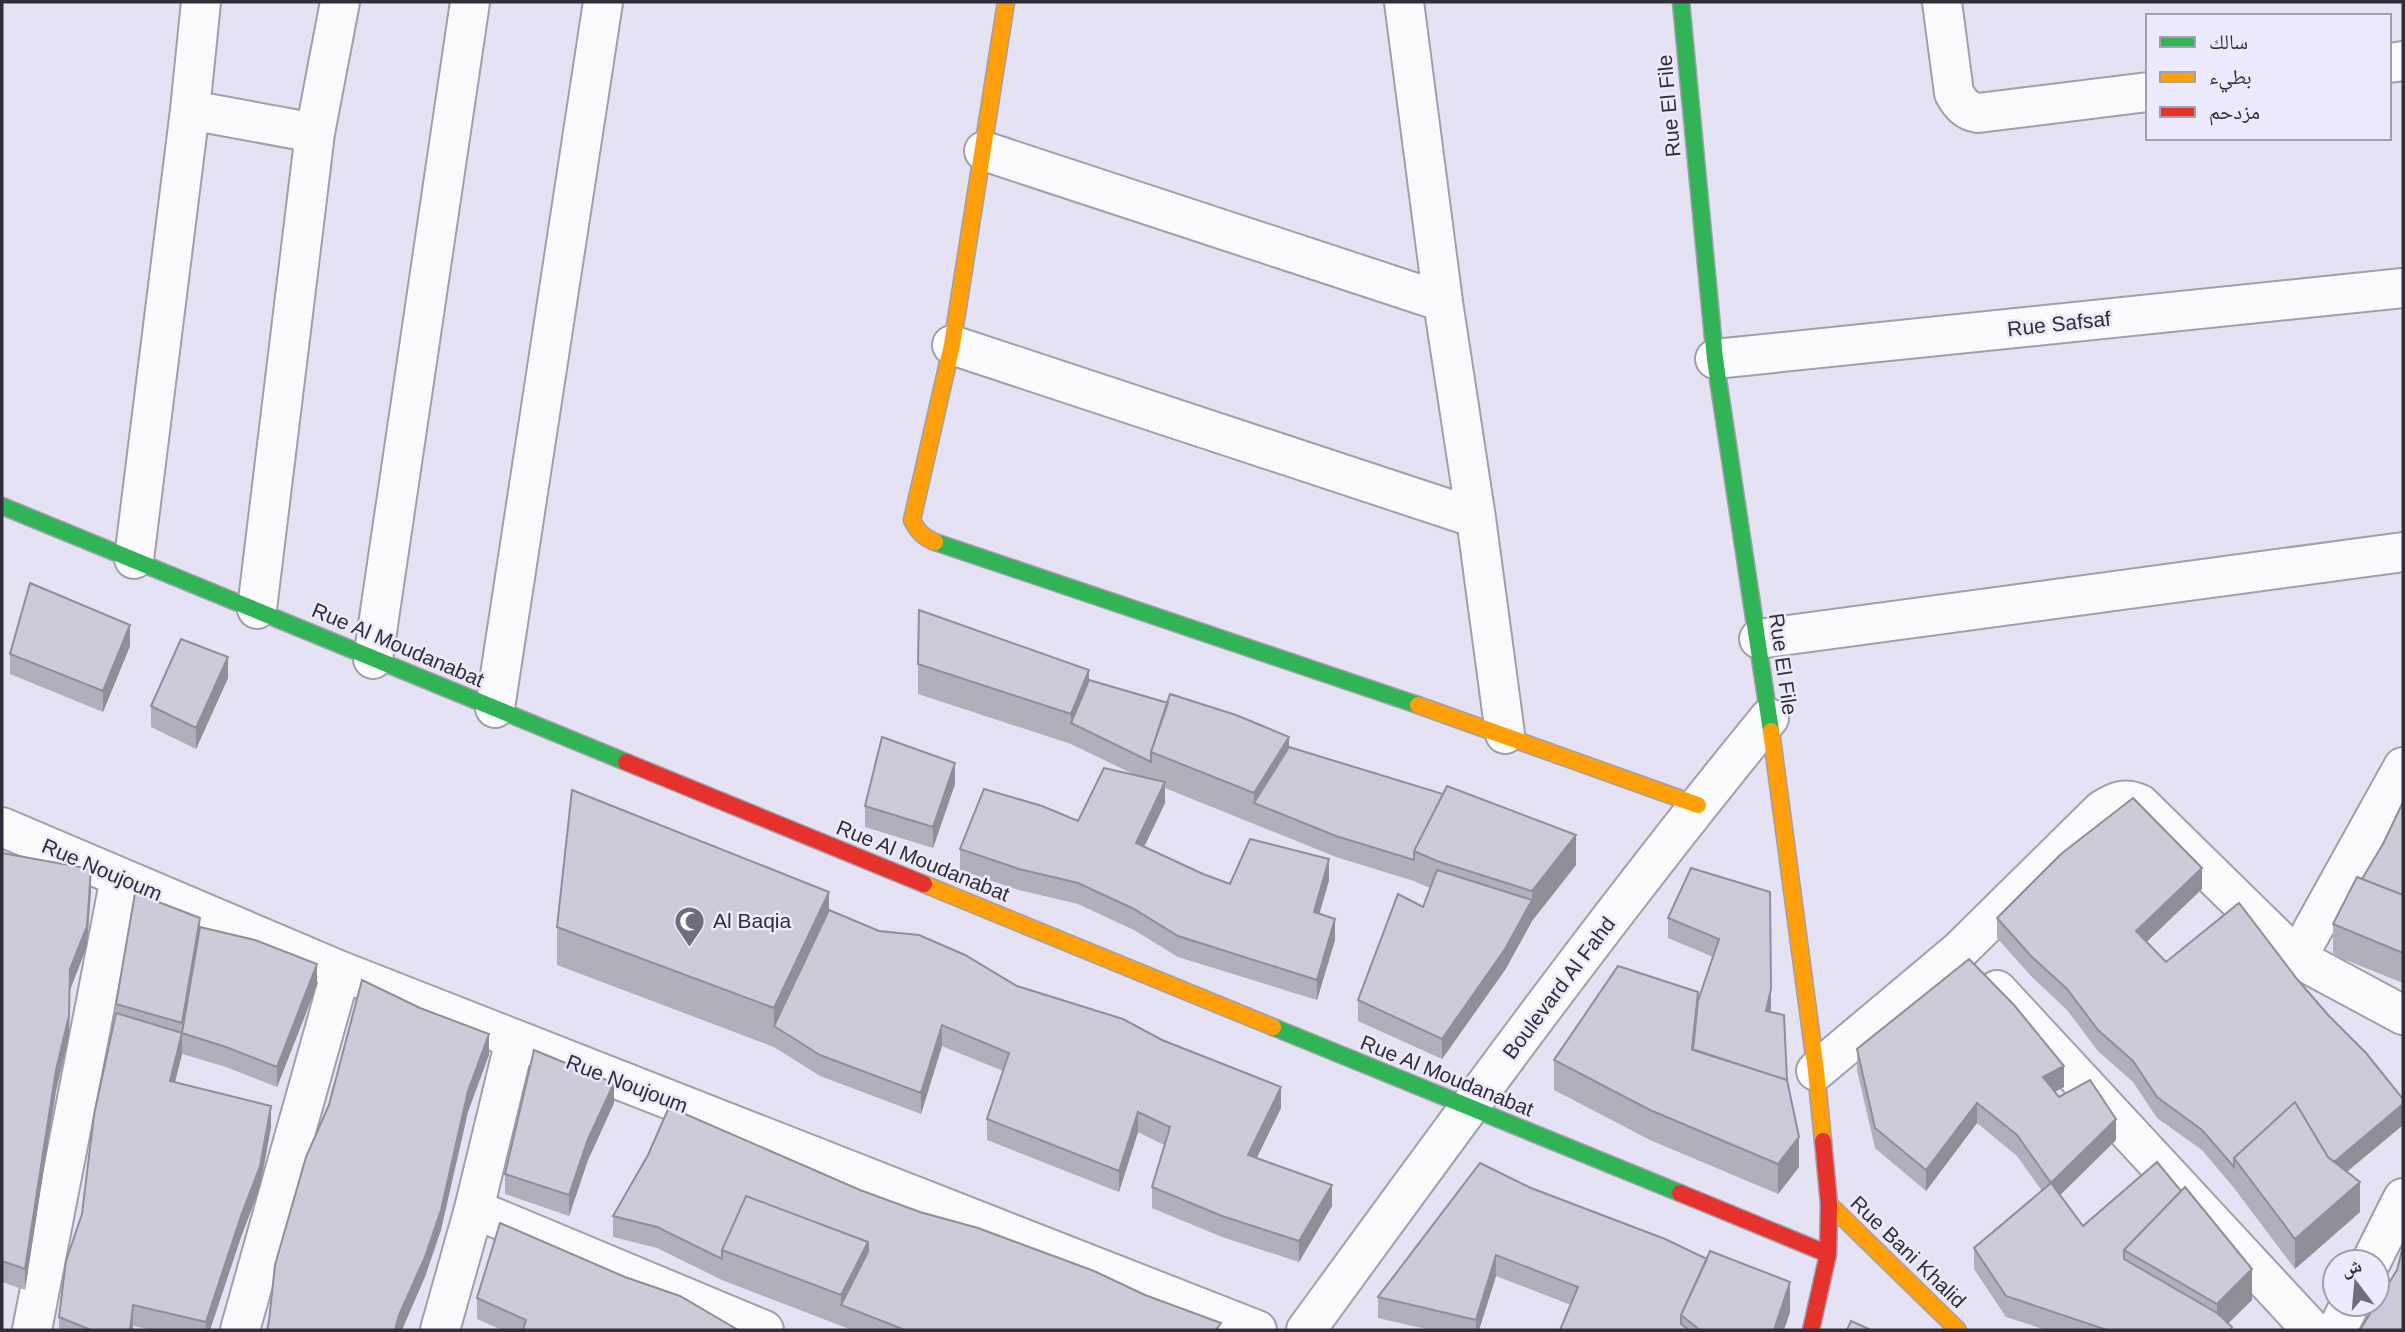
<svg xmlns="http://www.w3.org/2000/svg" width="2405" height="1332" font-family="Helvetica,'Noto Naskh Arabic',sans-serif">
<style>
.lines{fill:none;stroke-linecap:round;stroke-linejoin:round}
.street-casing{stroke:#a19fac;stroke-width:42}
.fast-casing{stroke:#a19fac;stroke-width:19}
.slow-casing{stroke:#a19fac;stroke-width:19}
.jam-casing{stroke:#a19fac;stroke-width:19}
.street{stroke:#fbfbfd;stroke-width:38}
.fast{stroke:#30b455;stroke-width:16}
.slow{stroke:#ff9f0a;stroke-width:16}
.jam{stroke:#e5322d;stroke-width:16}
.wall{fill:#b0afba}
.shaded-wall{fill:#908e97}
.building{fill:#cdcbd8;stroke:#908e97;stroke-width:2}
.labels{text-anchor:middle;stroke-width:5;stroke-linejoin:round;paint-order:stroke}
.street-label{font-size:21px;fill:#312e3a;stroke:#eeeafd}
.poi-label{font-size:21px;fill:#312e3a;stroke:#eeeafd;text-anchor:start}
</style>
<rect width="100%" height="100%" fill="#e5e2f3"/>
<g class="lines">
<defs>
<path id="street" d="M1404 2 1443 302 1476 518 1505 734
M1942 2 1954 93C1960 104 1966 111 1978 113L2148 92
M2389 63 2403 61
M190 110 315 133
M984 151 1443 302
M952 345 1476 518
M1715 359 2403 288
M134 559 190 110 201 2
M257 609 315 133 340 2
M1759 639 2403 552
M373 659 470 2
M495 708 603 2
M2 827 341 971 1257 1330
M2297 958 2403 767
M1997 990 2312 1330
M1816 1071 1960 950 2102 810C2116 801 2125 797 2140 804L2297 958 2403 1015
M474 1209 764 1330
M2371 1262 2403 1198
M32 1330 120 878
M240 1330 341 971
M440 1330 474 1209 515 1040
M1306 1330C1457 1123 1607 916 1769 718
M2337 1330 2350 1304"/>
<path id="fast" d="M1681 2 1715 359 1771 731
M2 506 626 762
M935 542 1418 705
M1273 1027 1680 1193"/>
<path id="slow" d="M935 542C923 537 918 532 912 520L952 345 1006 2
M1418 705 1698 805
M1771 731 1816 1071 1823 1141
M924 884 1273 1027
M1829 1204 1958 1330"/>
<path id="jam" d="M626 762 924 884
M1680 1193 1828 1254
M1811 1330 1828 1254 1829 1204 1823 1141"/>
</defs>
<use href="#street" class="street-casing"/>
<use href="#fast" class="fast-casing"/>
<use href="#slow" class="slow-casing"/>
<use href="#jam" class="jam-casing"/>
<use href="#street" class="street"/>
<use href="#fast" class="fast"/>
<use href="#slow" class="slow"/>
<use href="#jam" class="jam"/>
</g>
<path class="wall" d="M130 646 103 712 10 674V654Z
M918 664 1089 680 1289 747 1576 865 1532 921 1505 970 1442 1059 1358 1021V1000L1423 907 1430 888 1414 881 1336 857 1165 788V803L1144 847 1203 874 1230 884 1329 880 1319 914 1335 940 1317 1000 1178 957 1134 930 1078 904 1019 890 960 870V849L1078 821 1137 776 1071 744 918 694Z
M228 678 196 749 151 727V706Z
M955 784 933 848 865 827V806Z
M2403 802V983L2333 955V924L2383 844Z
M2 854 91 890 87 946 70 990 69 1036 56 1091 25 1290 2 1282Z
M1691 868 1771 1009 1770 1012 1787 1080 1799 1167 1778 1194 1650 1140 1554 1090V1060L1698 1001 1713 957 1668 938V918Z
M2202 889 2146 942 2166 962 2297 979 2403 1099V1125L2347 1172 2360 1212 2295 1269 2234 1188 2202 1150 2157 1118 2133 1082 2098 1051 2067 1010 2031 976 1997 938V918Z
M829 910 879 931 1017 986 1281 1108 1257 1158 1332 1206 1299 1262 1222 1237 1152 1208V1187L1164 1145 1138 1132 1119 1192 987 1140V1119L1003 1071 942 1046 921 1114 820 1076 774 1047 557 965V927Z
M200 927 317 985 277 1087 226 1067 182 1054 175 1082 271 1127 260 1187 241 1237 210 1330H153L133 1326V1330H59V1317L82 1214 116 1013V1004Z
M1857 1049 2064 1087 2054 1092 2059 1097 2116 1140 2060 1195 2083 1226 2252 1300 2229 1323 2232 1330H2046L2006 1317 1974 1269V1248L2042 1191 2017 1156 1977 1123 1926 1191 1875 1148 1857 1070Z
M614 1103 588 1160 569 1216 505 1194V1174Z
M1531 1188 1790 1312 1784 1330H1560L1571 1305 1496 1276 1479 1330H1430L1378 1318V1297Z
M860 1190 1221 1330H852L722 1280 657 1248 613 1237V1216Z
M477 1298 738 1330H502L477 1319Z"/>
<path class="shaded-wall" d="M130 625V646L103 712V691Z
M228 657V678L196 749V728Z
M1089 670V700L1071 723V714Z
M1289 737V767L1254 803V793Z
M955 763V784L933 848V827Z
M1165 782V803L1136 864V843Z
M1576 835V865L1532 921 1505 970 1442 1059V1039L1532 900V891Z
M1329 859V880L1314 933V912Z
M2202 868V889L2136 952V931Z
M91 869V890L87 946 70 990 69 1036 56 1091 25 1290V1269L70 969Z
M829 892V930L774 1026V1008Z
M200 918V948L182 1033V1023Z
M1335 919V940L1317 1000V980Z
M317 964V985L277 1087V1067Z
M1771 989V1009L1766 1032V1011Z
M942 1025V1046L921 1114V1093Z
M182 1033V1054L170 1102V1081Z
M489 1034V1055L468 1112 441 1230 425 1277 402 1330H395L468 1091Z
M2064 1066V1087L2043 1098V1077Z
M614 1083V1103L588 1160 569 1216V1195L588 1139Z
M1281 1087V1108L1248 1175V1155Z
M1977 1103V1123L1926 1191V1170Z
M2403 1104V1125L2328 1187V1167Z
M271 1106V1127L260 1187 241 1237 210 1330H206V1322Z
M1138 1112V1132L1119 1192V1171Z
M2116 1119V1140L2051 1204V1183Z
M1799 1137V1167L1778 1194V1164Z
M2360 1182V1212L2295 1269V1239Z
M1332 1185V1206L1299 1262V1241Z
M868 1242V1272L841 1305V1295Z
M1496 1255V1276L1479 1330H1476V1320Z
M2252 1269V1300L2221 1330H2217V1304Z
M1790 1282V1312L1784 1330H1774Z
M133 1305V1330H130Z"/>
<path class="building" d="M30 583 130 625 103 691 10 654Z
M919 610 1089 670 1071 714 918 664Z
M181 639 228 657 196 728 151 706Z
M1089 680 1168 703 1151 752V762L1071 723Z
M1170 694 1236 715 1289 737 1254 793 1151 752Z
M882 737 955 763 933 827 865 806Z
M1289 747 1443 794 1414 851V860L1336 836 1254 803Z
M1104 768 1165 782 1136 843 1203 874 1230 884 1250 839 1329 859 1314 912 1335 919 1317 980 1178 936 1134 909 1078 883 1019 869 960 849 984 789 1042 806 1078 821Z
M1447 786 1576 835 1532 891 1437 861 1414 851Z
M572 790 829 892 774 1008 557 927Z
M2133 798 2202 868 2136 931 2166 962 2239 903 2297 979 2328 1015 2366 1053 2403 1099V1104L2334 1162 2328 1157 2295 1102 2234 1158V1167L2202 1130 2157 1097 2133 1061 2098 1030 2067 989 2031 956 1997 918 2061 854Z
M2403 802V895L2362 879 2383 844Z
M2 853 91 869 87 926 70 969 69 1016 56 1070 25 1269 2 1261Z
M1691 868 1770 892 1771 989 1766 1011 1784 1015 1787 1080 1693 1050 1698 1001 1719 939 1668 918Z
M1437 870 1532 900 1505 949 1442 1039 1358 1000 1398 894 1423 907Z
M2357 877 2403 895V953L2333 924Z
M135 893 200 918 182 1023 116 1004Z
M829 910 879 931 919 935 965 955 1017 986 1123 1019 1162 1040 1281 1087 1248 1155 1332 1185 1299 1241 1222 1216 1152 1187 1170 1127 1138 1112 1119 1171 987 1119 1009 1053 942 1025 921 1093 820 1055 774 1026Z
M200 927 255 940 317 964 277 1067 226 1047 182 1033Z
M1969 959 2014 1005 2064 1066 2043 1077 2059 1097 2090 1080 2116 1119 2051 1183 2017 1135 1977 1103 1926 1170 1875 1128 1857 1049Z
M1618 966 1698 992 1692 1049 1787 1080 1799 1137 1778 1164 1650 1110 1554 1060Z
M362 980 420 1008 489 1034 468 1091 441 1210 425 1257 399 1315 395 1330H267L269 1321 275 1265 306 1157 329 1105Z
M116 1013 182 1033 170 1081 271 1106 260 1166 241 1216 206 1322 133 1305 130 1330H91L59 1317 66 1261 82 1214 94 1115Z
M534 1050 614 1083 588 1139 569 1195 505 1174Z
M2295 1102 2328 1157 2360 1182 2295 1239 2234 1158Z
M669 1107 860 1190 920 1212 978 1228 1094 1271 1145 1295 1221 1323 1216 1330H905L841 1305 868 1252V1242L746 1196 722 1250V1259L657 1227 613 1216 648 1155Z
M2157 1162 2181 1191 2124 1250V1259L2217 1313 2232 1327 2231 1330H2107L2006 1296 1974 1248 2051 1183 2083 1226Z
M1480 1163 1531 1188 1665 1239 1707 1259 1681 1315V1324L1689 1330H1560L1578 1287 1496 1255 1476 1320 1378 1297Z
M2185 1187 2252 1269 2217 1304 2124 1250Z
M746 1196 868 1242 841 1295 722 1250Z
M500 1223 625 1277 680 1296 738 1330H523L526 1320 477 1298Z
M2403 1246V1330H2360L2376 1304H2377V1302L2397 1270Z
M1710 1251 1790 1282 1774 1330H1700L1681 1315Z
M1851 1321 1871 1330H1847Z"/>
<defs>
<symbol id="mosque-pin" viewBox="-11 -11 22 30"><path d="M0 17L-7.5 6A9.5 9.5 0 1 1 7.5 6Z" fill="#706d7b" stroke="#eeeafd"/><path d="M3.5-4.9A6 6 0 1 0 3.5 4.9A5 5 0 1 1 3.5-4.9Z" fill="#fff"/></symbol>
</defs>
<g fill-rule="evenodd">
<use href="#mosque-pin" x="672" y="904" width="35" height="47"/>
</g>
<g class="labels">
<g class="street-label">
<text transform="translate(1669 106) rotate(-95)" y="7">Rue El File</text>
<text transform="translate(2059 324) rotate(-6)" y="7">Rue Safsaf</text>
<text transform="translate(398 645) rotate(23)" y="7">Rue Al Moudanabat</text>
<text transform="translate(1783 664) rotate(82)" y="7">Rue El File</text>
<text transform="translate(923 861) rotate(22)" y="7">Rue Al Moudanabat</text>
<text transform="translate(102 870) rotate(23)" y="7">Rue Noujoum</text>
<text transform="translate(1559 988) rotate(-53)" y="7">Boulevard Al Fahd</text>
<text transform="translate(1447 1076) rotate(22)" y="7">Rue Al Moudanabat</text>
<text transform="translate(627 1084) rotate(21)" y="7">Rue Noujoum</text>
<text transform="translate(1908 1252) rotate(44)" y="7">Rue Bani Khalid</text>
</g>
<g class="poi-label">
<text x="713" y="928">Al Baqia</text>
</g>
</g>
<rect width="2405" height="1332" fill="none" stroke="#312e3a" stroke-width="7"/>
<rect x="2146" y="14" width="245" height="126" fill="#eeeafd" stroke="#a29faf" stroke-width="2"/>
<rect x="2160" y="37" width="35" height="10" fill="#30b455" stroke="#a29faf" stroke-width="2"/>
<text x="2209" y="49" font-size="21" fill="#312e3a">سالك</text>
<rect x="2160" y="72" width="35" height="10" fill="#ff9f0a" stroke="#a29faf" stroke-width="2"/>
<text x="2209" y="84" font-size="21" fill="#312e3a">بطيء</text>
<rect x="2160" y="107" width="35" height="10" fill="#e5322d" stroke="#a29faf" stroke-width="2"/>
<text x="2209" y="119" font-size="21" fill="#312e3a">مزدحم</text>
<g transform="translate(2356 1283) rotate(344)"><circle r="33" fill="#eeeafd" stroke="#a29faf" stroke-width="2"/>
<path d="M0-5L12 26L0 18L-12 26Z" fill="#706d7b"/>
<text y="-10" font-size="19" font-weight="bold" text-anchor="middle" fill="#312e3a">ش</text>
</g>
</svg>
